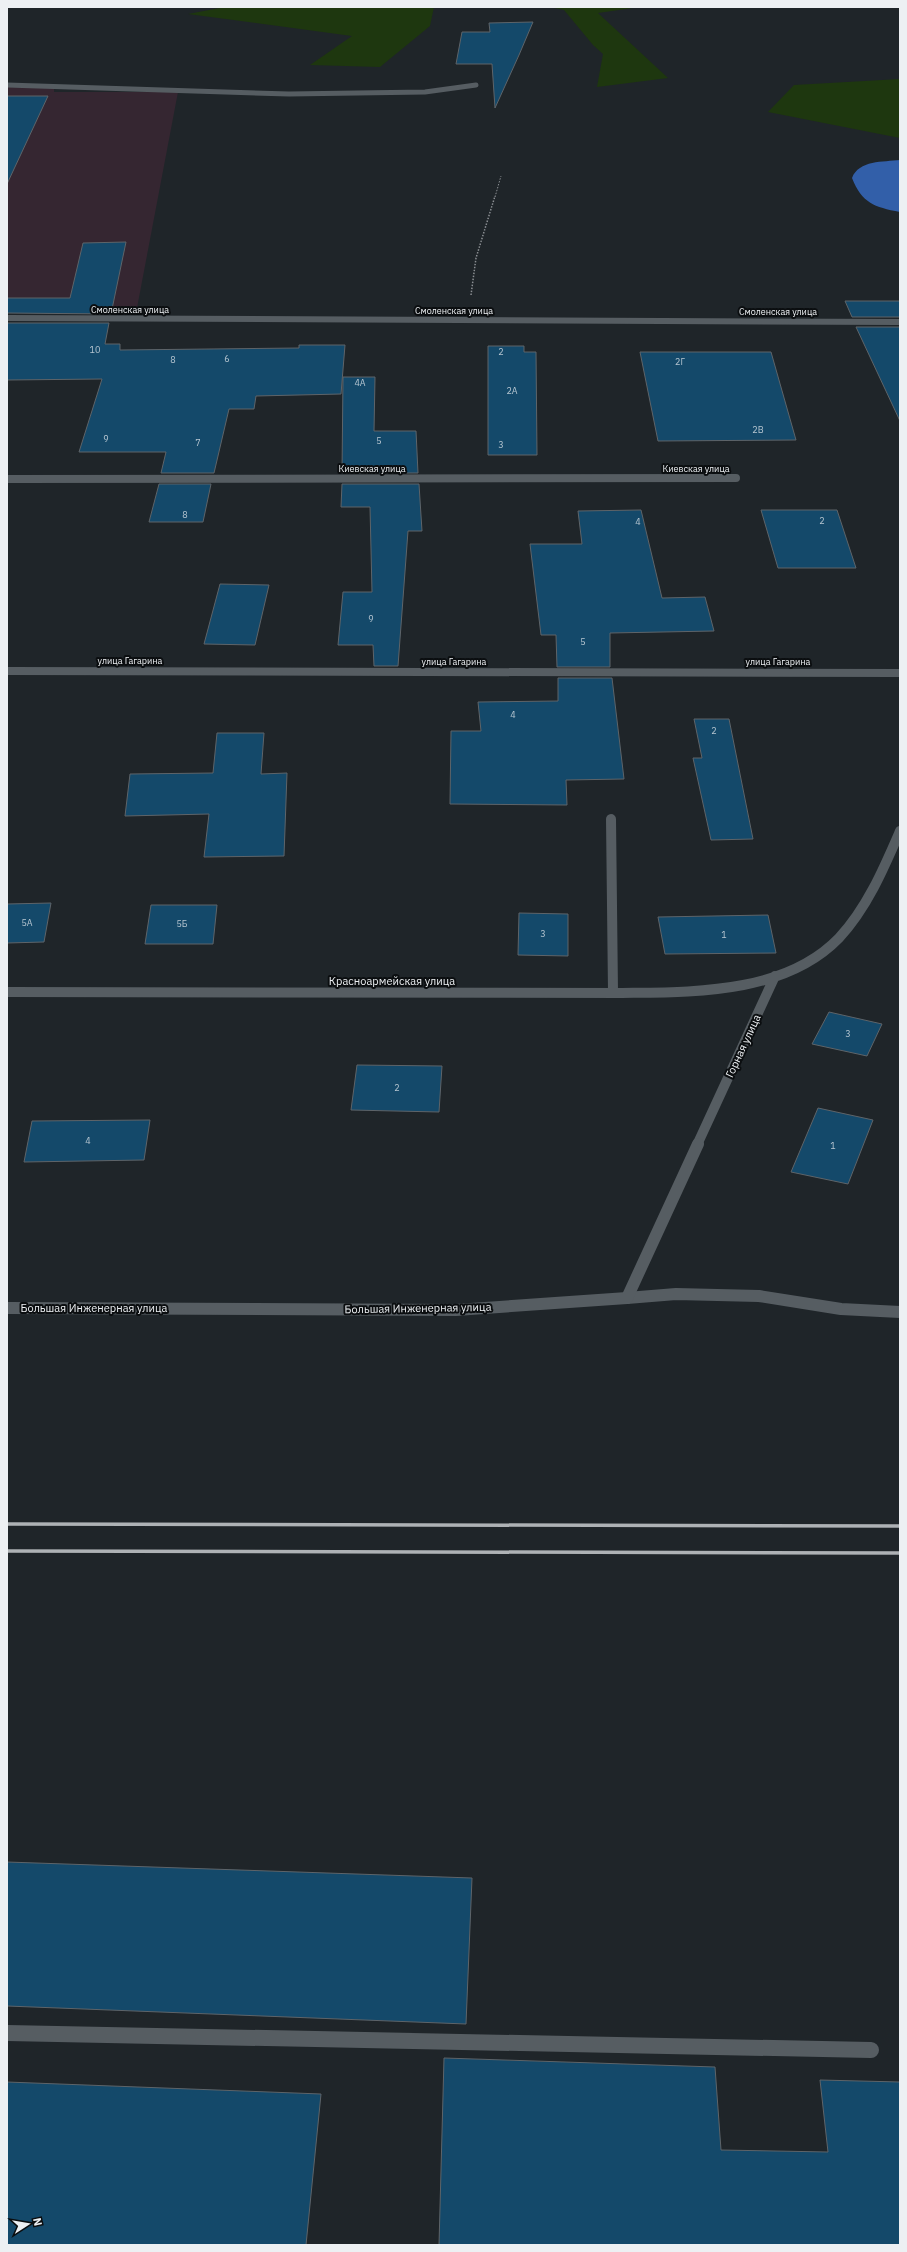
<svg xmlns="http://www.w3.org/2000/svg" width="907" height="2252" font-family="'IBM Plex Sans',sans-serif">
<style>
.commercial{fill:#352631}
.green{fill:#1e370f}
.water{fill:#325fa9}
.building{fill:#14496a;stroke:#5e6469}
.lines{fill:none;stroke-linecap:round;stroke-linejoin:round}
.path-far1{stroke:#8b8f93;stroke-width:1;stroke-dasharray:1.5 1.5;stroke-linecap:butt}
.path{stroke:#8b8f93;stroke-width:1.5;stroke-dasharray:1.5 1.5;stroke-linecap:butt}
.service-far3{stroke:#565d62;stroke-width:5}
.service-far2{stroke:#565d62;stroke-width:10}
.service-far1{stroke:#565d62;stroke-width:12}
.service{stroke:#565d62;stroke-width:16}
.minor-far3{stroke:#565d62;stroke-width:6}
.minor-far2{stroke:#565d62;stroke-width:8}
.minor-far1{stroke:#565d62;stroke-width:10}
.minor{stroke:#565d62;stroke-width:12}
.rail{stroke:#aeb2b5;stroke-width:3.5}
.labels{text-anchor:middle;stroke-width:4;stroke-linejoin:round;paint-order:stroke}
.far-street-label{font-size:9px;fill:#edf0f3;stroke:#0b0e10}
.number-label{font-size:9px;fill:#b7c6d1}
.street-label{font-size:11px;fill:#edf0f3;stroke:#0b0e10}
</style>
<rect width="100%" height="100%" fill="#1f2529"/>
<path class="commercial" d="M7 87 54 88V92H178L137 308 7 310Z"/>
<path class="green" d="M225 7H434L430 26 380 67 310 65 352 36 188 14Z
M550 7H640L598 13 668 78 597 87 603 54 593 45 564 10Z
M900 79V138L768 112 794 85Z"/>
<path class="water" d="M900 160V212C874 207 862 203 852 178 859 160 883 162 900 160Z"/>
<path class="building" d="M533 22 519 55 495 108 492 64H456L462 32H490L489 23Z
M7 96H48L7 184Z
M126 242 111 314 7 313V298H70L83 243Z
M845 301H900V317H852Z
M7 323H109L105 344H120V350L299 348V345H345L341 394 256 396 254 409H229L214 473H161L166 452H79L102 379 7 380Z
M856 327H900V421Z
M488 346H524V352H536L537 455H488Z
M640 352H771L796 440 658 441Z
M343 377H375L374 431H416L418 473H342Z
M159 484H211L203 522H149Z
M342 484H419L422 531H408L398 666H374L373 645H338L343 592H372L370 507H341Z
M641 510 662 598 705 597 714 631 610 633V667H557L556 635H541L530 544H582L578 511Z
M761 510H837L856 568H778Z
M220 584 269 585 255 645 204 644Z
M558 678H612L624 779 566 780 567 805 450 804 451 731H481L478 702 558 701Z
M694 719H729L753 839 711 840 693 758H702Z
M217 733H264L261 774 287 773 284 856 204 857 209 814 125 816 130 774 213 773Z
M51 903 44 942 7 943V904Z
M151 905H217L213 944H145Z
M519 913 568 914V956L518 955Z
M768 915 776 953 665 954 658 917Z
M829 1012 882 1024 867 1056 812 1044Z
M357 1065 442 1066 439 1112 351 1110Z
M818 1108 873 1120 848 1184 791 1172Z
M150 1120 144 1160 24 1162 32 1121Z
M7 1862 472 1878 466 2024 7 2006Z
M444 2058 715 2067 721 2150 828 2152 820 2080 900 2082V2245H439Z
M7 2082 321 2094 306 2245H7Z"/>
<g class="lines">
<path class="path-far1" d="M495 197 501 176"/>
<path class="path" d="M471 295 476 258 495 196"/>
<path class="service-far3" d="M7 85 289 94 425 92 476 85"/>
<path class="service-far2" d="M611 819 613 992"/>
<path class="service-far1" d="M627 1298 676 1294 759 1296 841 1309 900 1312"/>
<path class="service" d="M7 2033 871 2050"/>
<path class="minor-far3" d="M7 318 900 322"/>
<path class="minor-far2" d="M7 479 736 478
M7 671 900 673"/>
<path class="minor-far1" d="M7 992 622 993C694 992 785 994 839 938 867 908 884 868 900 831
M697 1145 775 976"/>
<path class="minor" d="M7 1308 456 1310 627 1298 698 1144"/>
<path class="rail" d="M7 1524 900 1526
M7 1551 900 1553"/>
</g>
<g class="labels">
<g class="far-street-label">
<text x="130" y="313">Смоленская улица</text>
<text x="454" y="314">Смоленская улица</text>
<text x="778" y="315">Смоленская улица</text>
<text x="372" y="472">Киевская улица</text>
<text x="696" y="472">Киевская улица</text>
<text x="130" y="664">улица Гагарина</text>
<text x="454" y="665">улица Гагарина</text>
<text x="778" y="665">улица Гагарина</text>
</g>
<g class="number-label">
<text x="95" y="353">10</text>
<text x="501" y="355">2</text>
<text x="227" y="362">6</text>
<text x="173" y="363">8</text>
<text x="680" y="365">2Г</text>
<text x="360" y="386">4А</text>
<text x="512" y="394">2А</text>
<text x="758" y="433">2В</text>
<text x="106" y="442">9</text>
<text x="379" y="444">5</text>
<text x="198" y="446">7</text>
<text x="501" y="448">3</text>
<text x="185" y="518">8</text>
<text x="822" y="524">2</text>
<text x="638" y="525">4</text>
<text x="371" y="622">9</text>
<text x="583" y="645">5</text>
<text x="513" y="718">4</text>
<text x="714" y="734">2</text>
<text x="27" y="926">5А</text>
<text x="182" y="927">5Б</text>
<text x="543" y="937">3</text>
<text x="724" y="938">1</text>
<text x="848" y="1037">3</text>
<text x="397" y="1091">2</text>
<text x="88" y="1144">4</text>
<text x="833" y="1149">1</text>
</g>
<g class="street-label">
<text x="392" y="985">Красноармейская улица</text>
<text transform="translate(743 1046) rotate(-65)" y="4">Горная улица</text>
<text x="94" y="1312">Большая Инженерная улица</text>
<text transform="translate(418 1308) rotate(-1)" y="4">Большая Инженерная улица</text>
</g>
</g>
<rect width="907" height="2252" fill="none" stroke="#edf0f3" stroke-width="16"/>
<g transform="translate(28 2224) rotate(78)" stroke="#0b0e10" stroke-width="3" paint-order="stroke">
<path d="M0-3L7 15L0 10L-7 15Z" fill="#edf0f3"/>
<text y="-6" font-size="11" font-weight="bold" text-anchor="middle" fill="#edf0f3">N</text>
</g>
</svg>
